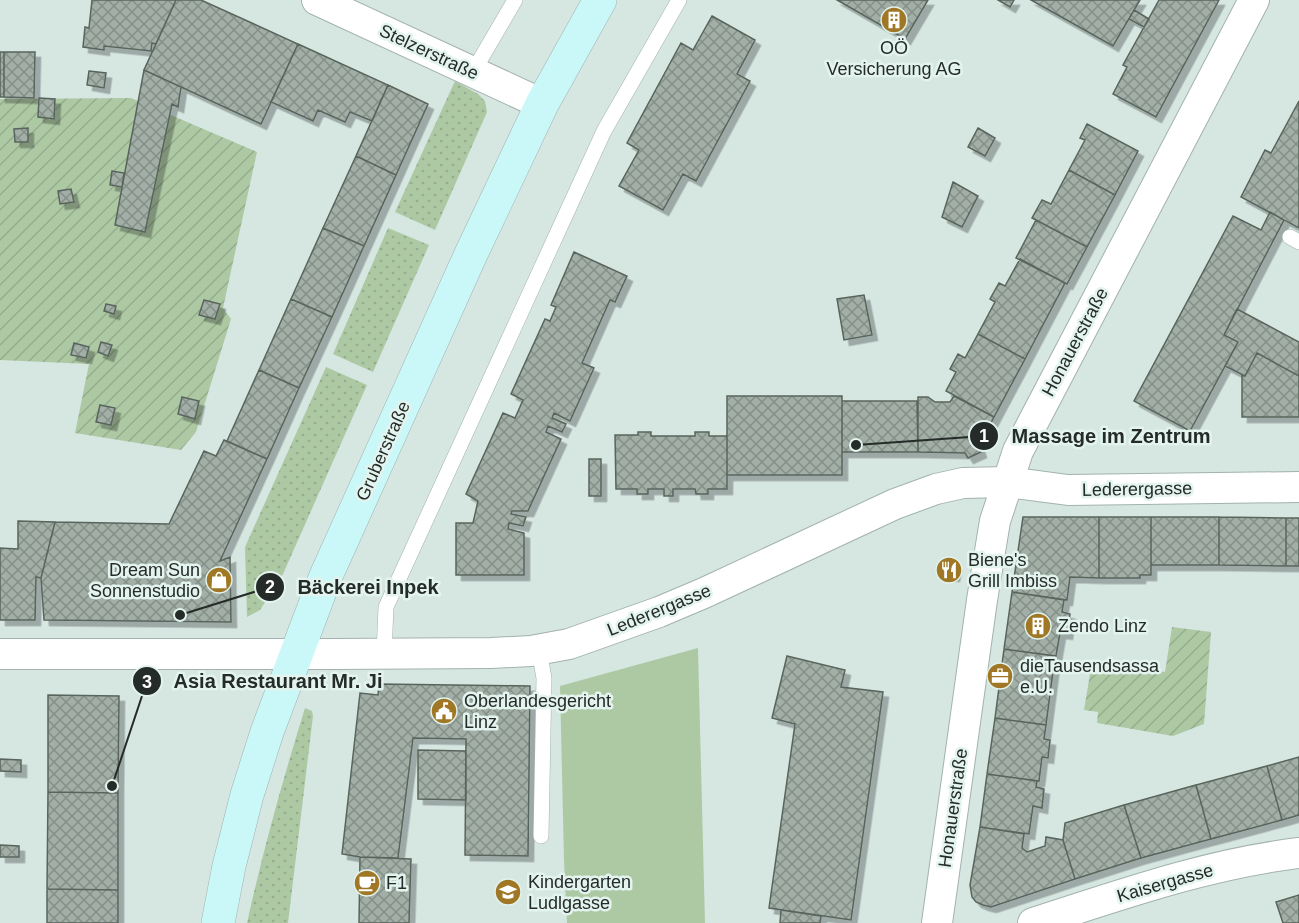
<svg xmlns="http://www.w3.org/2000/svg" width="1299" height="923" font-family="Helvetica,sans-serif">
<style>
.grass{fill:url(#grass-dots)}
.park{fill:#adc9a4}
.garden{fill:url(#garden-furrows)}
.building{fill:url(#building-cross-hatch);stroke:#59655d;stroke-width:1.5;filter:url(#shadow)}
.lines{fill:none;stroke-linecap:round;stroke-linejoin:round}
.lane-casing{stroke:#a2b2ae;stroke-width:16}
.street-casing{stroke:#a2b2ae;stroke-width:32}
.secondary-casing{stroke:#a2b2ae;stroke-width:34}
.lane{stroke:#fff;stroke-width:15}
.street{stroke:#fff;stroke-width:30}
.secondary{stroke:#caf8f8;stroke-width:33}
.labels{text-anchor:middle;stroke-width:5;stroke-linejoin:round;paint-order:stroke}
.poi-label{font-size:18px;fill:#252b29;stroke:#e3f4ef;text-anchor:start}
.street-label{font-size:18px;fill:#252b29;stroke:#e3f4ef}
.leader{fill:none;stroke:#252b29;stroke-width:2}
.callout-dot{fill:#252b29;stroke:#e3f4ef;stroke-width:2}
.mark-label{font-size:18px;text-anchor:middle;font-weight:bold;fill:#fff}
.callout-label{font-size:20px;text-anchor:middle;font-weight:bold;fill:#252b29;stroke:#e3f4ef;stroke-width:5;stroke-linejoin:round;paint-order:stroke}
</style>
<defs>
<pattern id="grass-dots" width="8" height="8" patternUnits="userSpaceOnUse" patternTransform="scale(1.5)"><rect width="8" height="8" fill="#adc9a4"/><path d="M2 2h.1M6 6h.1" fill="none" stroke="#95ad8d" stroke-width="1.8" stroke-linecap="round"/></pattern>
<pattern id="garden-furrows" width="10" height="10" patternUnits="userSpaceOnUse" patternTransform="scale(1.5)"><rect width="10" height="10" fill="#adc9a4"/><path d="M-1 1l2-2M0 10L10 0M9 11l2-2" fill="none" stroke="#95ad8d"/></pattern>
<pattern id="building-cross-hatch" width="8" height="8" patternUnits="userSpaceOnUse" patternTransform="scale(1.5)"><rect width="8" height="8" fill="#a2afa7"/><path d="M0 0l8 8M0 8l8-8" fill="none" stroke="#848f88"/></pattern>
<filter id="shadow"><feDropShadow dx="5.5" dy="5.5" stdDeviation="0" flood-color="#0004"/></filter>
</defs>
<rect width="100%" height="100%" fill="#d6e7e2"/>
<path class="grass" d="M455 81 478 94 485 101 487 112 435 230 395 212Z
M388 228 429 245 373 372 333 354Z
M326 367 367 385 283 574 260 610 247 617 245 547Z
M305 708 312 711 313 716 288 923H247C263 850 283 779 305 708Z"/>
<path class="park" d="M698 648 705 923H567L564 861 560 686Z"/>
<path class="garden" d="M131 98 257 152 223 308 231 319 196 432 181 450 75 433 89 364 0 360V99Z
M1172 627 1211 632 1204 724 1173 736 1097 723 1098 712 1084 710 1092 662 1165 672Z"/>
<path class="building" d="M92 0H176L156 44 152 43 151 51 104 46V50L83 47 85 27 89 28Z
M176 0H201L298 44 261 124 144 70Z
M837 0H928L905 39Z
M998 0H1014L1010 7Z
M1031 0H1140L1113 46Z
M1159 0H1219L1156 117 1113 94 1127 67 1123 65Z
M1134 10 1149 19 1144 27 1129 19Z
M712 16 755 40 737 74 750 81 696 181 683 174 663 210 619 186 639 150 627 143 681 43 693 50Z
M298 44 388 85 372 121 350 112 345 122 318 110 313 121 271 102Z
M0 52H4V97H0Z
M4 52H35L34 98 4 97Z
M144 70 181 87 178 107 172 104 145 232 115 225Z
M89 71 106 73 104 88 87 85Z
M388 85 428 104 396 175 356 156Z
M39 98 55 99 54 119 38 117Z
M1299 101V228L1241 197 1265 150 1271 153Z
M1087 124 1138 151 1115 195 1069 170 1085 140 1080 138Z
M28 128V142H15L14 129Z
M978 128 995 138 985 156 968 147Z
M356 156 396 175 364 246 323 228Z
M1069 170 1115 195 1087 247 1032 218 1042 200 1051 204Z
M112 171 124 173 122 187 110 185Z
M953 182 978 196 962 227 942 217Z
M71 189 74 202 60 204 58 191Z
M1270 212 1284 220 1224 335 1238 342 1190 431 1134 401 1233 216 1261 230Z
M1036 220 1087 247 1067 284 1016 258Z
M323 228 364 246 332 317 291 299Z
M574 252 627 276 615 302 610 300 582 363 594 368 570 421 554 413 552 418 566 424 562 432 548 426 546 432 561 439 528 511H512L511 514 526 517 523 526 509 523 508 529 524 533V575H456V523H473L478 501 466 494 503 413 515 418 523 400 511 394 545 319 550 321 556 307 551 305Z
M1020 259 1065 283 1025 359 978 334 995 302 990 299 999 283 1005 286Z
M864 295 872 335 844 340 837 299Z
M291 299 332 317 299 388 259 370Z
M204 300 220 304 215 319 199 315Z
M106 304 116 306 114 314 104 311Z
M1237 309 1299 342V376L1257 353 1245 376 1225 366 1238 342 1224 335Z
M978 334 1025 359 994 417 946 391 956 372 950 369 958 354 965 358Z
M101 342 112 345 108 356 98 352Z
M74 343 89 347 86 358 71 355Z
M1257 353 1299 376V417H1242V375L1245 376Z
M259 370 299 388 267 459 227 441Z
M727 396H842V475H727Z
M954 396 994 417 979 446 981 452 968 458 965 453 918 452V397H928L935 402H950Z
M182 397 199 401 195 419 178 414Z
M842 401H917L918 452H842Z
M100 405 115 408 111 425 96 422Z
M638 432H651V436H695V432H709V436H727V489H708V494H696L695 489H673V496H664V489H648V494H637V489H616L615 435H638Z
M224 440 267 459 220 561 230 557 231 622 44 620 41 578 55 522 169 524 204 451 216 456Z
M589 459H601V496H589Z
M1023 517H1099V578L1070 577 1067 600 1012 592Z
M1099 517H1151V575H1140V578H1099Z
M1151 517H1219V565H1151Z
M1219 517 1286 518V566L1219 565Z
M1286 518H1299V566H1286Z
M18 521 55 522 41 578 36 577 35 620H0V548L18 549Z
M944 563 956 565 954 576 943 575Z
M1012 592 1064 600 1062 612 1070 614 1067 634 1060 633 1056 656 1004 649Z
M1004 649 1055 656 1046 725 995 718Z
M787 656 845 670 841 687 883 692 851 920 769 908 795 724 772 718Z
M379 684 530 686 528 856 465 855 466 739 413 738 398 858 360 857 342 854 360 693 378 695Z
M48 695 119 696 118 793 48 792Z
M995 718 1046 725 1044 739 1050 740 1048 758 1042 757 1039 781 987 774Z
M418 750 466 751V800L418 799Z
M1299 757V815L1282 820 1267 766Z
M0 759 21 760V772L0 771Z
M1267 766 1282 820 1211 839 1196 785Z
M987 774 1037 781 1036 787 1044 789 1042 808 1033 806 1029 834 980 827Z
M1196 785 1211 839 1141 858 1124 805Z
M48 792 118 793V890L47 889Z
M1124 805 1141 858 1075 879 1063 840 1065 823Z
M980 827 1024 834 1022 848 1027 852 1045 846 1046 837 1063 840 1075 879 991 907 983 905 976 902 972 897 970 885Z
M0 845 19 846V857H0Z
M360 857 411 859 409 923H359Z
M47 889 118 890V923H47Z
M1299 895V923H1283L1276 902Z
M781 910 821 916 820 923H780Z"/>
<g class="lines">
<defs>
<path id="lane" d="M473 72 515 0
M1290 237 1299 242
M539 650 544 678 541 836
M384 654 386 607 604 131 679 0"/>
<path id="street" d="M317 0 542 104
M0 654H336L491 653 531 651 569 644 659 612 704 593 895 504 936 489 963 483 1007 482 1068 490 1299 487
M937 923 982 600 995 521 1018 451 1254 0
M1033 923C1120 895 1207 864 1299 853"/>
<path id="secondary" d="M218 923 229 866 247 795 267 732 325 578 471 254 542 104 600 0"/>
</defs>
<use href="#lane" class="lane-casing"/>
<use href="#street" class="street-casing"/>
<use href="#secondary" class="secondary-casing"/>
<use href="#lane" class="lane"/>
<use href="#street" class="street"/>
<use href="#secondary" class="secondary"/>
</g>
<defs>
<symbol id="building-disc" viewBox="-11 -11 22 22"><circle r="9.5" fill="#9f7725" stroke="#e3f4ef"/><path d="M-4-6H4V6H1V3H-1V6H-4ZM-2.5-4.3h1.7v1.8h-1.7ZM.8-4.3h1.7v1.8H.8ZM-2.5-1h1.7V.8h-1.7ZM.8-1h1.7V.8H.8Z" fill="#fff"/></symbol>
<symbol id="restaurant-disc" viewBox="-11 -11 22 22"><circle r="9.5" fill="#9f7725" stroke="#e3f4ef"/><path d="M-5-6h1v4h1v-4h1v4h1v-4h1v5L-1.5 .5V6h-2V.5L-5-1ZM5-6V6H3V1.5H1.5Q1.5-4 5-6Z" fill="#fff"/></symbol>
<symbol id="shop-disc" viewBox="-11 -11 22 22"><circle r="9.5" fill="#9f7725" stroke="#e3f4ef"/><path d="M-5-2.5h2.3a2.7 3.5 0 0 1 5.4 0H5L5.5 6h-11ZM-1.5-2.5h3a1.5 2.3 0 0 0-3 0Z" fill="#fff"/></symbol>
<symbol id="office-disc" viewBox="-11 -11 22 22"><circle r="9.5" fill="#9f7725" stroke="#e3f4ef"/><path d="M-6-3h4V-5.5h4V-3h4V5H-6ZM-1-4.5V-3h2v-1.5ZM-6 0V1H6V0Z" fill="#fff"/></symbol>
<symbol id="civic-disc" viewBox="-11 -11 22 22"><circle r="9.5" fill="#9f7725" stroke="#e3f4ef"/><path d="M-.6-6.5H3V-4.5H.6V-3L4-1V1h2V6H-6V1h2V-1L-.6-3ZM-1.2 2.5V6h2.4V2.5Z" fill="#fff"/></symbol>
<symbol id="cafe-disc" viewBox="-11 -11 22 22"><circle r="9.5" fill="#9f7725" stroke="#e3f4ef"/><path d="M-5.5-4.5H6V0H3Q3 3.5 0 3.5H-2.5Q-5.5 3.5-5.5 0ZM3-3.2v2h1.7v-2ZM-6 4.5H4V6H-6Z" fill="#fff"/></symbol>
<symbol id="school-disc" viewBox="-11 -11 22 22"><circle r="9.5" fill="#9f7725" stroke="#e3f4ef"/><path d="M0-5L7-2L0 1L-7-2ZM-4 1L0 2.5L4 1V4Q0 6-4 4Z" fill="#fff"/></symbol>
</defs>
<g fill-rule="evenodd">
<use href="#building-disc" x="879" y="5" width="30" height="30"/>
<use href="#restaurant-disc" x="934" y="555" width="30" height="30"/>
<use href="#shop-disc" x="204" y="565" width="30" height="30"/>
<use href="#building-disc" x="1023" y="611" width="30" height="30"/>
<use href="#office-disc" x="985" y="661" width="30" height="30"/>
<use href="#civic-disc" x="429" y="696" width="30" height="30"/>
<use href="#cafe-disc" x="352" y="868" width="30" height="30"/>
<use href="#school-disc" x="493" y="877" width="30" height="30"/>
</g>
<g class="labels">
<g class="poi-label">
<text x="894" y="54" text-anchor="middle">OÖ<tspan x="894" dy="21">Versicherung AG</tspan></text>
<text x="968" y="566">Biene's<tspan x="968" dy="21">Grill Imbiss</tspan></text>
<text x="200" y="576" text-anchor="end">Dream Sun<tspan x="200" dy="21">Sonnenstudio</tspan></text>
<text x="1058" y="632">Zendo Linz</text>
<text x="1020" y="672">dieTausendsassa<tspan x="1020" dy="21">e.U.</tspan></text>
<text x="464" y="707">Oberlandesgericht<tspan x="464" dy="21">Linz</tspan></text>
<text x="528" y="888">Kindergarten<tspan x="528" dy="21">Ludlgasse</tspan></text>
<text x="386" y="889">F1</text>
</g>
<g class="street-label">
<text transform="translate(429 52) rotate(25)" y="6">Stelzerstraße</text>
<text transform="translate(1075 342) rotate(-62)" y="6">Honauerstraße</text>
<text transform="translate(383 451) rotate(-66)" y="6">Gruberstraße</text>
<text transform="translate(1137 489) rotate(-1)" y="6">Lederergasse</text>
<text transform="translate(659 610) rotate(-22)" y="6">Lederergasse</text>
<text transform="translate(953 808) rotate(-82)" y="6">Honauerstraße</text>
<text transform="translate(1165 883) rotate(-16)" y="6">Kaisergasse</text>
</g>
</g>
<path class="leader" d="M856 445L984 436M180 615L270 587M112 786L147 681"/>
<g class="callout-dot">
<circle cx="856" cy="445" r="6"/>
<circle cx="180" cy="615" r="6"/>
<circle cx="112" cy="786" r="6"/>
<circle cx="984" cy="436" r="15"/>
<circle cx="270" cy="587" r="15"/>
<circle cx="147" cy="681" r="15"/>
</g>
<g class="mark-label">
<text x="984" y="442">1</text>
<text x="270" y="593">2</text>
<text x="147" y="688">3</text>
</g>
<g class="callout-label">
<text x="1111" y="443">Massage im Zentrum</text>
<text x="368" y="594">Bäckerei Inpek</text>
<text x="278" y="688">Asia Restaurant Mr. Ji</text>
</g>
</svg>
